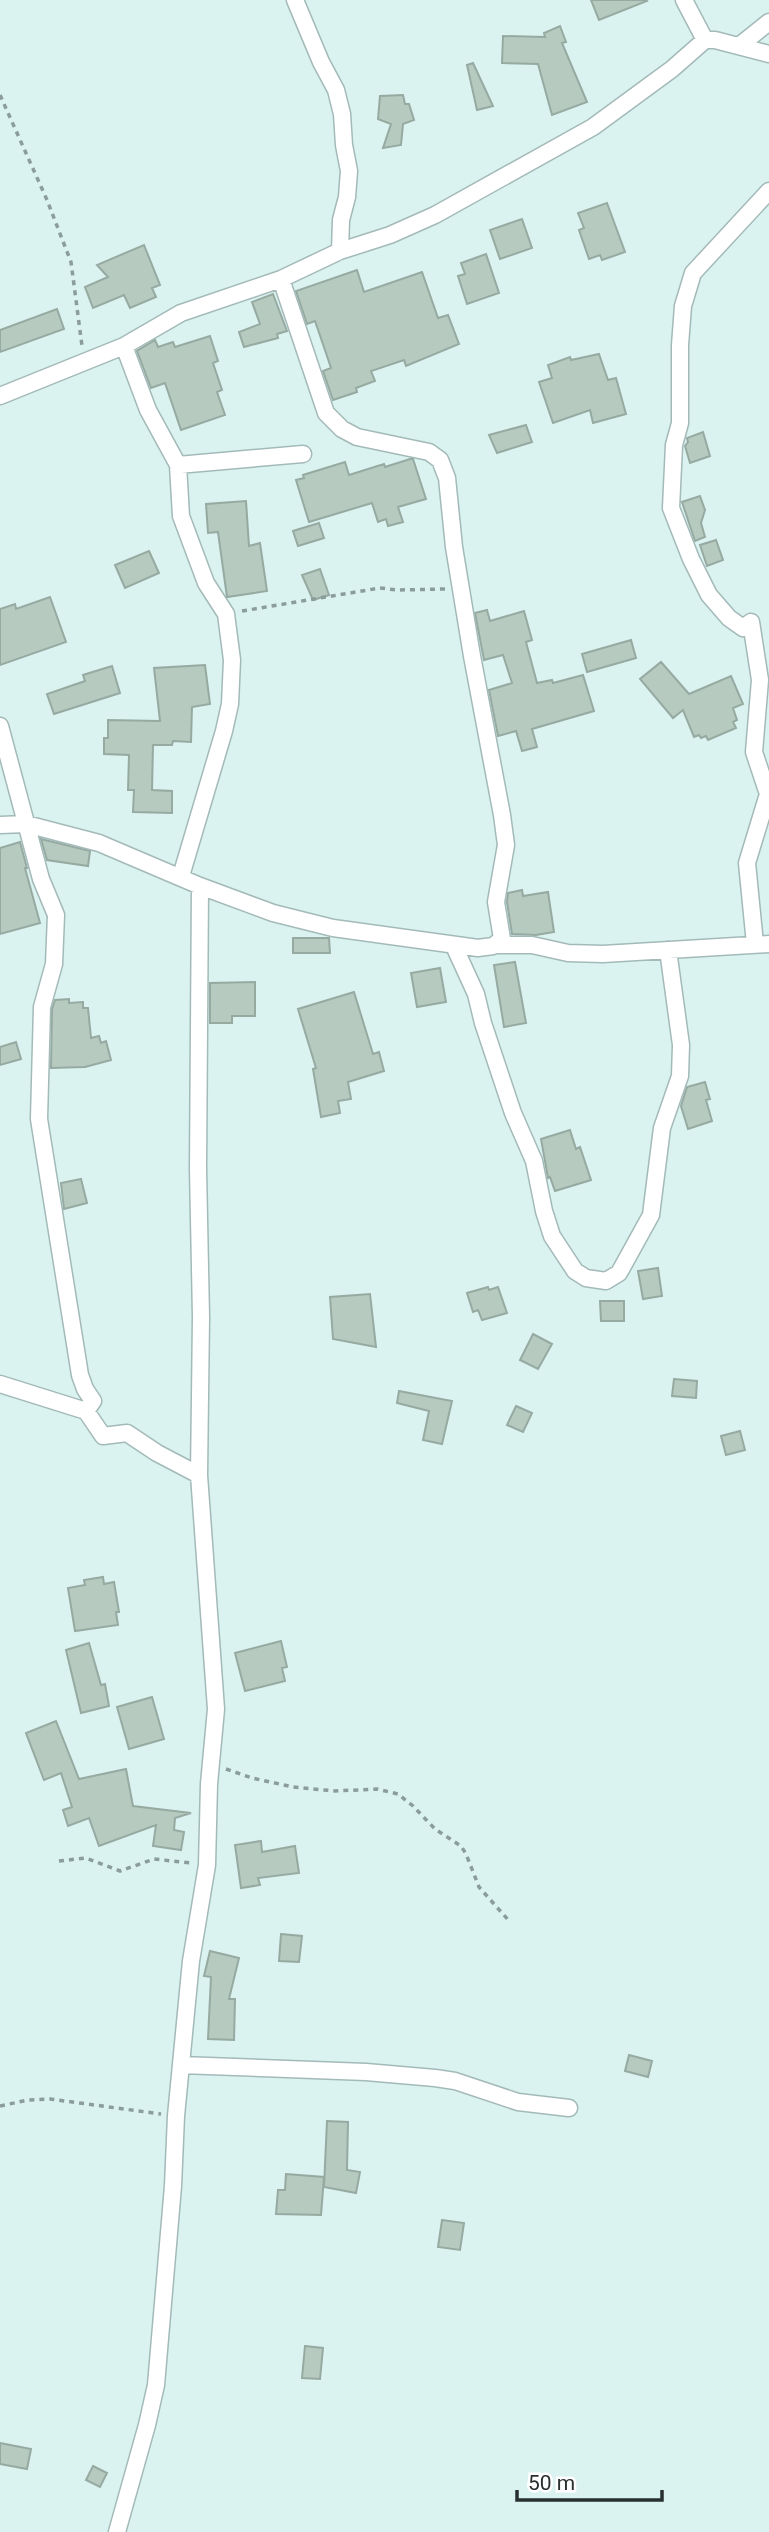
<svg xmlns="http://www.w3.org/2000/svg" width="769" height="2532" font-family="Roboto,sans-serif">
<style>
.building{fill:#b6cac0;stroke:#96aaa1;stroke-width:2}
.lines{fill:none;stroke-linecap:round;stroke-linejoin:round}
.street-casing{stroke:#a3bab8;stroke-width:19}
.path{stroke:#8b9d9b;stroke-width:3.5;stroke-dasharray:5 5;stroke-linecap:butt}
.street{stroke:#fff;stroke-width:16}
</style>
<rect width="100%" height="100%" fill="#daf2f0"/>
<path class="building" d="M591 0H646L647 1 599 20Z
M560 26 566 42 562 43 587 102 552 115 538 64 502 63 503 36 545 37 544 33Z
M473 63 493 106 477 110 467 65Z
M403 95 405 104H409L414 120 403 124 401 145 383 148 391 124 378 119 380 96Z
M607 203 625 252 602 260 600 255 589 259 579 230 584 228 578 213Z
M522 219 532 248 500 259 490 230Z
M144 245 160 285 152 288 156 297 130 308 124 295 93 308 85 287 108 277 97 265Z
M486 254 499 293 467 304 458 276 465 274 461 263Z
M357 270 364 292 422 272 438 318 448 315 459 344 406 366 404 360 371 371 375 381 356 388 357 392 333 400 323 371 331 368 328 359 315 321 307 324 296 291Z
M273 294 287 331 277 334 278 338 244 347 239 332 260 324 252 302Z
M57 309 64 329 0 352V330Z
M210 336 218 361 213 363 222 390 217 392 225 415 181 430 165 383 151 388 137 351 155 340 158 347 173 342 175 347Z
M599 354 608 380 616 378 626 414 593 423 590 410 553 423 539 382 552 378 548 365 570 357 571 360Z
M526 425 532 442 497 453 489 435Z
M703 432 710 456 690 463 685 446 688 442 687 438Z
M410 459H413L426 499 398 507 403 522 388 526 386 519 378 522 372 503 309 522 296 480 304 478 303 475 345 462 349 475 384 464 385 467Z
M700 496 705 510 701 523 705 537 695 541 682 502Z
M246 501 249 546 260 543 267 591 227 597 218 532 208 533 206 504Z
M319 523 324 538 298 546 293 531Z
M716 540 723 560 707 566 700 545Z
M149 551 159 573 125 588 115 565Z
M320 569 329 595 313 600 302 575Z
M50 597 66 642 0 665V609L15 604 16 609Z
M487 610 490 621 524 611 532 640 526 642 537 683 552 680 553 683 583 675 594 711 532 729 537 747 522 751 516 731 498 736 489 690 512 683 503 655 484 660 475 613Z
M631 640 636 658 587 672 582 654Z
M661 662 689 694 731 676 743 704 733 708 737 720 733 722 736 728 708 740 706 736 701 738 699 735 694 737 683 710 673 718 640 679Z
M205 665 210 704 192 707 191 742 173 741 172 745H153L152 790 172 791V813L133 812 134 790H128L129 755 104 754V738H108V720L160 721 154 668Z
M112 666 120 693 54 714 47 694 85 681 83 675Z
M41 839 90 851 88 866 47 860Z
M20 842 27 868H25L40 923 0 934V848Z
M522 890 523 896 548 892 554 932 536 935 512 934 507 902 508 893Z
M293 938H329L330 953H293Z
M515 962 526 1023 504 1027 494 965Z
M440 968 446 1002 417 1007 411 973Z
M255 982V1016H232V1023H210V983Z
M354 992 373 1054 379 1052 384 1071 348 1082 351 1099 338 1101 340 1113 321 1117 313 1069 316 1068 298 1009Z
M69 999V1003L83 1002V1008H88L91 1038 99 1036 101 1043 106 1041 111 1060 85 1067 51 1068 52 1009 55 1000Z
M16 1042 21 1059 0 1065V1047Z
M705 1082 710 1099 706 1100 712 1121 688 1129 681 1106 687 1087Z
M570 1130 576 1149 580 1147 591 1180 555 1191 550 1177 548 1178 541 1139Z
M81 1179 87 1203 64 1209 61 1183Z
M658 1268 662 1296 643 1299 638 1271Z
M488 1287 489 1290 498 1287 507 1313 482 1320 478 1310 473 1312 467 1293Z
M370 1294 376 1347 333 1339 330 1297Z
M600 1301H624V1321H601Z
M533 1334 552 1344 538 1369 520 1360Z
M674 1379 697 1381 696 1398 672 1396Z
M399 1391 452 1401 442 1444 423 1440 429 1411 397 1403Z
M516 1406 532 1413 523 1432 507 1425Z
M740 1431 745 1450 726 1455 721 1436Z
M103 1577 104 1584 114 1582 119 1612H116L118 1625 75 1631 68 1588 85 1585 84 1580Z
M281 1641 287 1667 282 1668 285 1681 245 1691 235 1653Z
M89 1643 101 1685 105 1684 109 1706 81 1713 66 1650Z
M152 1697 164 1739 129 1749 117 1707Z
M56 1721 79 1779 126 1769 133 1806 191 1813 175 1818 174 1830 184 1832 181 1850 153 1846 156 1825 99 1846 89 1818 68 1826 63 1810 72 1807 61 1773 44 1780 26 1733Z
M261 1841 262 1852 295 1846 299 1873 258 1878 260 1885 241 1888 235 1845Z
M281 1934 302 1936 299 1962 279 1961Z
M210 1951 239 1958 229 1999H235L234 2040 208 2039 211 1977 204 1976Z
M629 2055 652 2061 648 2077 625 2071Z
M327 2121 348 2122 347 2170 360 2172 356 2193 324 2187Z
M286 2174 324 2177 321 2215 276 2214 278 2190H285Z
M442 2220 464 2223 460 2250 438 2247Z
M305 2346 323 2348 320 2379 302 2378Z
M0 2443 31 2449 27 2469 0 2464Z
M93 2466 107 2473 100 2487 86 2480Z"/>
<g class="lines">
<defs>
<path id="street" d="M295 0 321 62 336 90 342 114 344 145 349 171 347 197 341 220 340 251
M684 0 705 40
M739 46 769 22
M124 346 148 410 178 465 181 516 206 583 226 614 232 660 230 704 224 731 181 876
M0 396 124 346 181 313 281 279 340 251 390 235 435 215 593 127 672 69 705 40H715L769 54
M178 465 303 454
M0 726 41 879 56 915 54 964 42 1007 39 1119 80 1375 85 1389 93 1401 86 1411 103 1436 127 1433 157 1453 199 1475
M0 825 26 824 99 843 200 886 273 913 333 928 478 948 493 946 502 939 496 902 506 845 502 815 472 656 454 547 447 478 440 460 429 452 357 437 342 429 326 413 281 279
M755 944 747 863 768 794 754 752 760 680 751 622 743 628 729 618 709 595 691 559 671 508 674 445 680 423V345L683 306 693 273 769 191
M497 945H532L568 953 603 954 769 944
M454 946 476 994 483 1023 513 1113 534 1161 544 1211 552 1236 575 1271 586 1278 606 1281 619 1273 651 1215 662 1128 680 1076 681 1045 668 950
M0 1384 86 1411
M181 2065 366 2072 435 2078 455 2081 518 2102 569 2108
M117 2532 147 2425 156 2385 173 2186 176 2116 191 1961 207 1865 209 1784 216 1709 199 1475 201 1317 198 1169 200 886"/>
</defs>
<use href="#street" class="street-casing"/>
<path class="path" d="M0 95 47 200 71 262 82 346
M242 611 380 588 397 590 446 589
M226 1769 252 1778 293 1787 335 1791 377 1789 398 1794 413 1806 435 1829 461 1846 466 1854 479 1887 510 1922
M59 1861 86 1858 120 1871 154 1859 191 1863
M0 2106 28 2100 50 2099 161 2114"/>
<use href="#street" class="street"/>
</g>
<path d="M517 2490v10h145v-10" fill="none" stroke="#27302f" stroke-width="3.5"/>
<text x="528" y="2490" font-size="21" fill="#27302f" stroke="#ffffff" stroke-width="5" paint-order="stroke">50 m</text>
</svg>
